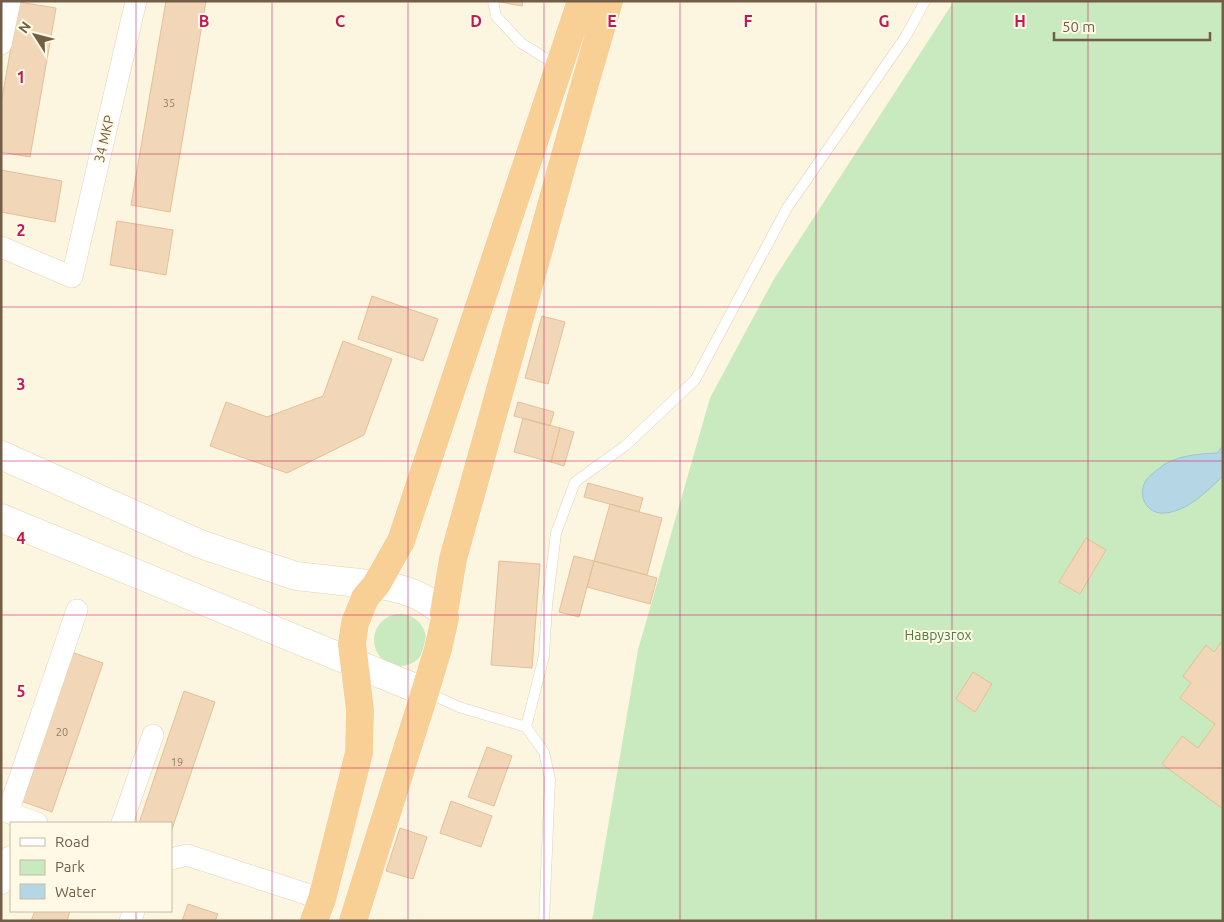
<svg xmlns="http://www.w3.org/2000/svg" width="1224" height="922" font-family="Ubuntu,sans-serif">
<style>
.green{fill:#c9e9bf}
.water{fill:#b5d7e5;stroke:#9bc4d6}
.building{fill:#f1d7b7;stroke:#e3c098}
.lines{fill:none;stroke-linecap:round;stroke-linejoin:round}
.service-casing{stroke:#e0d2bc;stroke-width:11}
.minor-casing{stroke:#e0d2bc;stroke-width:22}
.secondary-casing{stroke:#e2d1b7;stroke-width:29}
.trunk-casing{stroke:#fff;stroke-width:29}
.service{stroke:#fff;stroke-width:10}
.minor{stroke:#fff;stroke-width:21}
.secondary{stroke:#fff;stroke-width:28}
.trunk{stroke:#f8d096;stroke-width:28}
.grid{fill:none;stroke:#c2185b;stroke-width:1;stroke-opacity:0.55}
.labels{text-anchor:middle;stroke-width:4;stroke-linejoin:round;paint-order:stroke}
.number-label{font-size:11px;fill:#927c63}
.street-label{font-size:14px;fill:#725d47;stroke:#fff9e5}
.park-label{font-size:14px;fill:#4b7d42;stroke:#fff9e5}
.grid-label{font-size:16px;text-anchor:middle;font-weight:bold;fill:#c2185b;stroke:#fff9e5;stroke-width:4;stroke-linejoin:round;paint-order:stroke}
</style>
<rect width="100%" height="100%" fill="#fcf5df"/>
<path class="green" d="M954 1H1223V921H592L638 650 710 398 774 279Z
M374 640a26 26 0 1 1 52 0a26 26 0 1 1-52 0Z"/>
<path class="water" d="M1223 446V476C1207 491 1188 511 1165 513 1146 515 1136 494 1147 479 1150 475 1161 467 1165 464 1181 455 1199 454 1217 453Z"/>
<path class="building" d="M166 1H206L170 212 131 205Z
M495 1H523L522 6Z
M19 2 56 8 30 157 1 152V104Z
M1 170 62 181 55 222 1 212Z
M117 221 173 230 166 275 110 265Z
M372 296 438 319 423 361 358 339Z
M542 316 565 322 548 384 525 378Z
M343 341 392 359 364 435 287 473 210 446 226 402 267 417 323 396Z
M518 402 554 412 550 426 514 416Z
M523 418 560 428 551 462 514 452Z
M560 428 574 432 564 466 551 462Z
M588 483 643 498 639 512 584 497Z
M610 504 662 518 647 575 594 561Z
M1086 538 1106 550 1080 594 1059 582Z
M574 556 594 561 579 617 559 612Z
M499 561 540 564 532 668 491 665Z
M594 561 657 578 650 604 587 587Z
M1223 640V809L1162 764 1182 736 1198 748 1215 724 1180 698 1191 683 1183 676 1206 645 1214 652Z
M71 652 103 663 52 812 21 801Z
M973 672 992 684 975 712 956 699Z
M184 691 215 702 171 832V823H139Z
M487 747 512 756 494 806 468 797Z
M451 801 492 816 481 847 440 833Z
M400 828 427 837 413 879 386 871Z
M188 904 218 914 215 921H182Z
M35 911H70L67 921H31Z"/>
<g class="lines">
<defs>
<path id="service" d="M493 1 496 16 521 43 558 66
M426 692 459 707 526 727 544 752 550 779 544 921
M526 727 544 656 547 605 556 533 575 482 625 446 695 380 787 208 906 36 925 1"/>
<path id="minor" d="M1 44 10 1
M1 247 72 277 136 1
M1 810 37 823
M8 812 77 610
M122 823 153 735
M171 859 187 855 322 899
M1 884 11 856
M130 921 134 911"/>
<path id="secondary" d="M1 455 200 544 296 576 387 586C411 591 425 597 444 613
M1 518 425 692"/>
<path id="trunk" d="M314 921 322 899 359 753 360 710 352 644 355 623 365 598 376 585 401 541 581 1
M353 921 425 692 438 649 445 618 444 613 453 559 584 87 609 1"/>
</defs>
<use href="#service" class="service-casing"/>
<use href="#minor" class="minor-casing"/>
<use href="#secondary" class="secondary-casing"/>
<use href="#trunk" class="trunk-casing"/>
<use href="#service" class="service"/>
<use href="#minor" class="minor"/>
<use href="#secondary" class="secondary"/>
<use href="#trunk" class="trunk"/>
</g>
<path class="grid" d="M136 1V823M272 1V921M408 1V921M544 1V921M680 1V921M816 1V921M952 1V921M1088 1V921M1 154H1223M1 307H1223M1 461H1223M1 615H1223M1 768H1223M136 911V921"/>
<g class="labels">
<g class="number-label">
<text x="169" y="107">35</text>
<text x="62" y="736">20</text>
<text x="177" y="766">19</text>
</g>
<g class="street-label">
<text transform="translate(104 139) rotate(-77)" y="5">34 МКР</text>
</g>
<g class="park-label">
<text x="938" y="640">Наврузгох</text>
</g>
</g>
<g class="grid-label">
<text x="204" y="27">B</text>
<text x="340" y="27">C</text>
<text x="476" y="27">D</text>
<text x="612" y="27">E</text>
<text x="748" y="27">F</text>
<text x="884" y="27">G</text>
<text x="1020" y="27">H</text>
<text x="21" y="83">1</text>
<text x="21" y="236">2</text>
<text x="21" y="390">3</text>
<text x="21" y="544">4</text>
<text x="21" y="697">5</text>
</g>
<rect width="1224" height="922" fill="none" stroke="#725d47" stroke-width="5"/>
<rect x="10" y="822" width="162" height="90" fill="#fff9e5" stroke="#c7bba6"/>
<rect x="20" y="838" width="25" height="8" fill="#ffffff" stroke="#c7bba6"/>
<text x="55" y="847" font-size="15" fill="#725d47">Road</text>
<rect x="20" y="860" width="25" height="15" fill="#c9e9bf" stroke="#c7bba6"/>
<text x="55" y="872" font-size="15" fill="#725d47">Park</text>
<rect x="20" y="884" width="25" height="15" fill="#b5d7e5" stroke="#c7bba6"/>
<text x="55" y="897" font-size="15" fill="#725d47">Water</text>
<g transform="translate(35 35) rotate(306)" stroke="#fff9e5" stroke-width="4" paint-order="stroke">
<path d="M0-4L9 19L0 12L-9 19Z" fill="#725d47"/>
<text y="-8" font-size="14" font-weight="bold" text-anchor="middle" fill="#725d47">N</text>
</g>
<path d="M1054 32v8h156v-8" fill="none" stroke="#725d47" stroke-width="2.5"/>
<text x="1062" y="32" font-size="15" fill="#725d47" stroke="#fff9e5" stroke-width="4" paint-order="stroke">50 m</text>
</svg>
